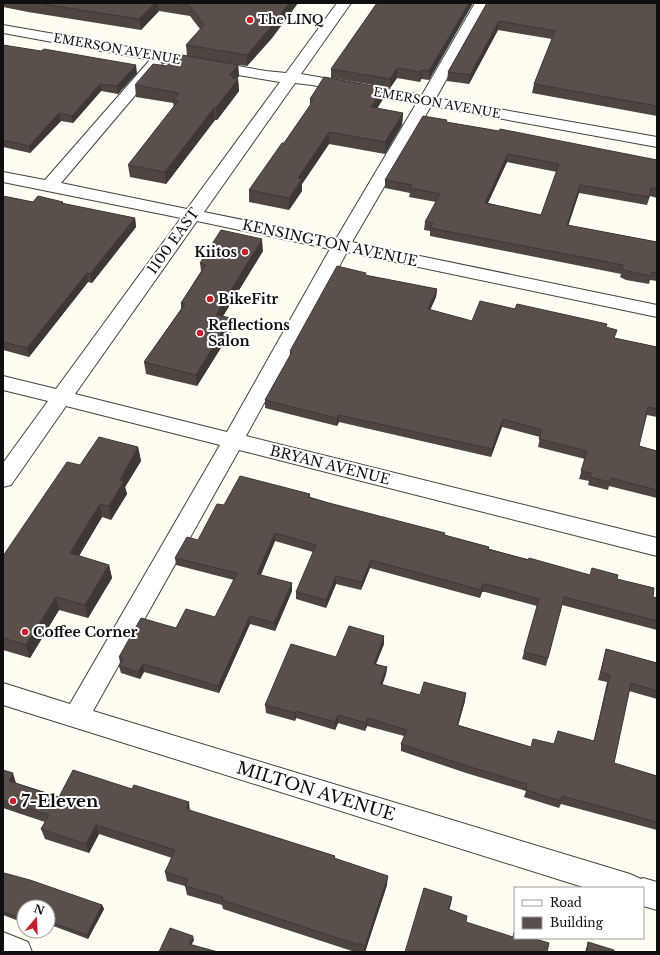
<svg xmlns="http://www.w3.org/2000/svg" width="660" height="955" font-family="'Libre Baskerville',serif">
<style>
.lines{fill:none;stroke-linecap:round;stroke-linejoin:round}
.minor-casing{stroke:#424242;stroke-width:2}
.minor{fill:#fff;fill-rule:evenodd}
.wall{fill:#4d4540;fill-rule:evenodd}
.shaded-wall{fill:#3e3834}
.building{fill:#59504b;stroke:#3e3834;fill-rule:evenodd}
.poi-dot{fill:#c6202f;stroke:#fff;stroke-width:1.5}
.labels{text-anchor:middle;stroke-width:4;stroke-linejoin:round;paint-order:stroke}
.far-poi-label{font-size:12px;font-weight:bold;fill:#0f0f0f;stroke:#fff;text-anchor:start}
.far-street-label{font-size:12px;fill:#0f0f0f;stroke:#fff}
.street-label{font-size:14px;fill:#0f0f0f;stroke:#fff}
.poi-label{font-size:14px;font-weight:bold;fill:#0f0f0f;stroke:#fff;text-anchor:start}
.near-street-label{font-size:17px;fill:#0f0f0f;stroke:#fff}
.near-poi-label{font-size:17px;font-weight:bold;fill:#0f0f0f;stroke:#fff;text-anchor:start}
</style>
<rect width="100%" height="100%" fill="#fffcf2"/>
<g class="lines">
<defs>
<path id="minor" d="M337 3H351L301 74 422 95 475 3H489L436 98 657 137V147L431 106 352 242 657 305V317L347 252 246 436 657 538V556L239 450 93 711 630 874 641 879 643 878 657 882V910L643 906V888H586L3 705V683L70 704 220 445 66 406 11 485 3 487V463L48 401 3 390V376L56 389 181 218 3 182V172L45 180 149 61 151 60 3 33V25L266 71 286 73ZM160 62 280 82 187 209 61 183 159 67 162 64ZM295 83 312 85 416 104 336 239 204 212ZM197 221 330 249 227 432 75 394Z
M3 932 28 942 32 952H3Z"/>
</defs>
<use href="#minor" class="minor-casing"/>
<use href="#minor" class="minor"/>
</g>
<path class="wall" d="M3 3H298L272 38 247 66 238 65 239 76 237 79H238L239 91 217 120H215L166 184 130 177 128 165 174 107 173 103 136 97 135 85 167 66 187 56 186 45 200 29 190 16 159 11 141 30 28 12 3 7Z
M377 3H473L429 80 421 79 420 82 397 78 390 88 331 78V69Z
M487 3H657V116L532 93 534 84 552 39 498 30 469 84 447 81 448 72Z
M3 45 137 73 118 94 101 91 73 123 61 121 30 153 3 147Z
M383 88V99L377 109 403 113 402 125 385 154 329 144 302 184V191L289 210 249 202V190L284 143 310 106V99Z
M446 122 657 160V198L650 196 647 205 579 193 568 225 657 242V281L650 280 649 284 626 280 620 277 621 274 430 236V231L424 230 425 222 436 202 409 197 410 193 385 188V180ZM507 162 557 172 541 215 488 203Z
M3 196 33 202H63V204L135 218 136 227 92 283 88 282 29 357 3 350Z
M263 251 223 316 232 330 197 386 146 374 144 362 181 309V303L201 271 200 263Z
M366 276 437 289 436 297 430 310 472 321 606 327 615 338 657 347V417L647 415 639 446 657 451V498L609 486 608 490 588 485 589 481 579 479 585 459 538 447 540 437 502 427 491 457 339 422 337 426 265 408V400L290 355V351Z
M138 447 141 461 125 487 127 494 111 520 102 517 79 556 109 565 112 578 88 618 59 610 30 658 3 650V556L80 465Z
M310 494V497L329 503 489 547V549L590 575 617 579 653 597 657 598V630L562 605 546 666 522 659 524 652 537 606 485 592H482L480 598 370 568 361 590 336 584 326 608 296 599V592L313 552 275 541 261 575 292 591 275 631 250 624 219 693 144 672 140 679 121 673 119 666 120 663 119 657 176 628 215 617 234 580 176 565 175 558 198 540 224 505Z
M384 644 376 664 387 667 386 674 382 685 420 695 465 701 458 725 531 747 594 741 607 682 598 680 606 649 657 663V699L629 691 614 763 657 776V830L561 804 559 808 524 797 526 791 466 773 401 751V744L404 736 367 726 365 731 338 723 335 730 296 718 295 721 266 713 265 705 336 657Z
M3 770 16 783 59 797 190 811 335 856V858L387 885 365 952H355L223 909 222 905 187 895 185 886 167 881 165 872 172 858 99 834 89 853 45 839 41 829 45 822 3 808Z
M3 874 102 905 104 909 88 939 48 924V907H24V923L3 915Z
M588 942 614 952H585Z"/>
<path class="shaded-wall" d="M155 3H158L159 11 141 30 139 19Z
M289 3H298L272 38 247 66V55Z
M469 3H473L429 80V71Z
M499 21 498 30 469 84 470 75Z
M136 65 137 73 118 94 117 86Z
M238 65 239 76 234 82 238 79 239 91 217 120 216 108 230 75Z
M397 68V78L390 88V79Z
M422 70 421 79 420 82V72Z
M100 84 101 91 73 123 72 116Z
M383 88V99L370 119 371 107Z
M214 108 215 120 166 184 165 172Z
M59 113 61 121 30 153 29 146Z
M403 113 402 125 385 154V142Z
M329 132V144L302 184V191L289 210V198L298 178Z
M508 154 507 162 484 211 485 203Z
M580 185 579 193 566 233 567 225Z
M135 218 136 227 92 283 90 274Z
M262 239 263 251 217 326 216 315Z
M87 273 88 282 29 357 27 348Z
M437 289 436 297 427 317 428 309Z
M231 318 232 330 197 386 196 375Z
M339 415V422L337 426V418Z
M503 419 502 427 491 457 492 449Z
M138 447 141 461 125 487 127 494 111 520 109 506 120 480Z
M100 504 102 517 73 566 70 553Z
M275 533V541L258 581 257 574Z
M371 560 370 568 361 590 362 582Z
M109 565 112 578 88 618 85 605Z
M336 576V584L326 608V600Z
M292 583V591L275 631 274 623Z
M483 584 482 592 480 598 481 590Z
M56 597 59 610 30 658 26 645Z
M250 616V624L219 693 218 686Z
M384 636V644L373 671 374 664Z
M143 664 144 672 140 679 138 672Z
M387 667 386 674 380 692V684Z
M466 693 465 701 456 733 457 725Z
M296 711V718L295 721V713Z
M338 715V723L335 730V722Z
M368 718 367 726 365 731 366 723Z
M13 773 16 783 9 781Z
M189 802 190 812 186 809Z
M96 825 99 834 89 853 86 844Z
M388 876 387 885 365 952H364L365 946Z
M452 897 451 904 447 917 448 909Z
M102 905 104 909 88 939 87 935Z
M193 936 194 940 190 948 189 944Z"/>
<path class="building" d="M36 3H155L139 19Z
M175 3H289L271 27 247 55 186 45 204 25 189 5Z
M377 3H469L429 71 422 70 420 72 397 68 390 79 331 69Z
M487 3H657V106L534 84 555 31 499 21 470 75 448 72Z
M3 45 41 51 44 49 136 65 117 86 100 84 72 116 59 113 29 146 3 140Z
M177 54 238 65 230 75 234 76 232 78 238 79 216 108H214L165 172 128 165 178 101 173 100 179 93 135 85 153 64 167 66Z
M324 77 383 88 371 107 403 113 385 142 329 132 298 178 302 179 289 198 249 190 282 143H284L311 104H310L313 100 310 99Z
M423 116 447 120 446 122 499 131 500 129 657 160V189L651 188 649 197 580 185 567 225 657 242V273L652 272 651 276 628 271 622 269 623 265 430 228 433 223 425 222 440 194 410 188 412 185 385 180ZM508 154 559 164 541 215 485 203Z
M3 196 33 202 38 196 63 202 61 203 135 218 90 274 87 273 27 348 3 342Z
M221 230 262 239 216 315 231 318 196 375 144 362 185 304 181 303 206 265 200 263Z
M337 266 366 273 365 275 437 289 428 309 472 321 480 301 515 309 517 304 607 324 606 327 617 330 614 338 657 347V409L648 407 639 446 657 451V490L611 478 610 482 590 477 591 473 581 471 587 451 539 439 542 430 503 419 492 449 339 415 337 418 265 400 292 352 290 351Z
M99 437 138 447 120 480 124 481 109 506 100 504 70 553 109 565 85 605 56 597 26 645 3 638V556L67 462 80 465Z
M240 476 310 494 308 497 329 503 445 533 444 535 489 547 488 549 528 560 529 558 590 575 592 568 618 575 617 579 654 588 653 597 657 598V621L564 597 548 658 524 652 539 599 486 584H483L481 590 371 560 362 582 336 576 326 600 296 592 316 545 275 533 257 574 292 583 274 623 250 616 218 686 143 664 138 672 119 666 123 658 119 657 141 618 176 628 186 609 215 617 237 573 175 558 187 537 198 540 217 504 224 505Z
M349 626 384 636 374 664 387 667 380 684 420 695 424 682 466 693 457 725 531 747 533 739 554 744 558 731 594 741 610 675 601 672 606 649 657 663V691L631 683 614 763 657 776V822L562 796 561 801 526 790 527 784 467 766 401 744 407 730 368 718 366 723 338 715 335 722 296 711 295 713 265 705 291 644 336 657Z
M3 770 13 773 9 781 59 797 73 770 132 789 134 785 189 802 186 809 335 856 334 858 388 876 365 946 359 943V945L222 900 223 897 185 886 188 879 165 872 175 850 96 825 86 844 41 829 49 815 3 800Z
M4 873 30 880 102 905 87 935 48 921V907H24V919L3 912V874Z
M424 888 452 897 448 909 467 916 466 922 513 937 514 932H515V938H532L549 943 547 952H405Z
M170 928 193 936 189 944 218 952H159Z
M588 942 614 950V952H587Z"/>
<g class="poi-dot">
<circle cx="250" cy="20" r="4"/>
<circle cx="245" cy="252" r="4"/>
<circle cx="210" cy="299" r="4"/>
<circle cx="200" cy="333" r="4"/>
<circle cx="25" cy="632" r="4"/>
<circle cx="13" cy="801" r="4"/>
</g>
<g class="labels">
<g class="far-poi-label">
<text x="258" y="24">The LINQ</text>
</g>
<g class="far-street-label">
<text transform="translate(117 49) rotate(10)" y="4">EMERSON AVENUE</text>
<text transform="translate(437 103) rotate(10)" y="4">EMERSON AVENUE</text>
</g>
<g class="street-label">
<text transform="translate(173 241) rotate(-54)" y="5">1100 EAST</text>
<text transform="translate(330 243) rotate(12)" y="5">KENSINGTON AVENUE</text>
<text transform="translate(330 465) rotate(14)" y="5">BRYAN AVENUE</text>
</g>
<g class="poi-label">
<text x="237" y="257" text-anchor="end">Kiitos</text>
<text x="218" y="304">BikeFitr</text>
<text x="208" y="330">Reflections<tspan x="208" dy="16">Salon</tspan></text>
<text x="33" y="637">Coffee Corner</text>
</g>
<g class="near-street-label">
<text transform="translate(316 791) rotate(17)" y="6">MILTON AVENUE</text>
</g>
<g class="near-poi-label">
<text x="21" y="807">7-Eleven</text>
</g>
</g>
<rect width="660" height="955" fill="none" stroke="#0f0f0f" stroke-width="8"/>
<rect x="514" y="887" width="130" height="52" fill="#ffffff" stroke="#9f9f9f"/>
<rect x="522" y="900" width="20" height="6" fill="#ffffff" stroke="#9f9f9f"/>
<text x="550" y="907" font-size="12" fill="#0f0f0f">Road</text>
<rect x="522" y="917" width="20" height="12" fill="#59504b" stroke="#9f9f9f"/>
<text x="550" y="927" font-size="12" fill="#0f0f0f">Building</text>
<g transform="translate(36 919) rotate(19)"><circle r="19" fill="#ffffff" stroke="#9f9f9f"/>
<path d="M0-3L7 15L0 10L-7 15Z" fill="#c6202f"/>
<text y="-6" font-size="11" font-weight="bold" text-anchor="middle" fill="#0f0f0f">N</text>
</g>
</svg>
